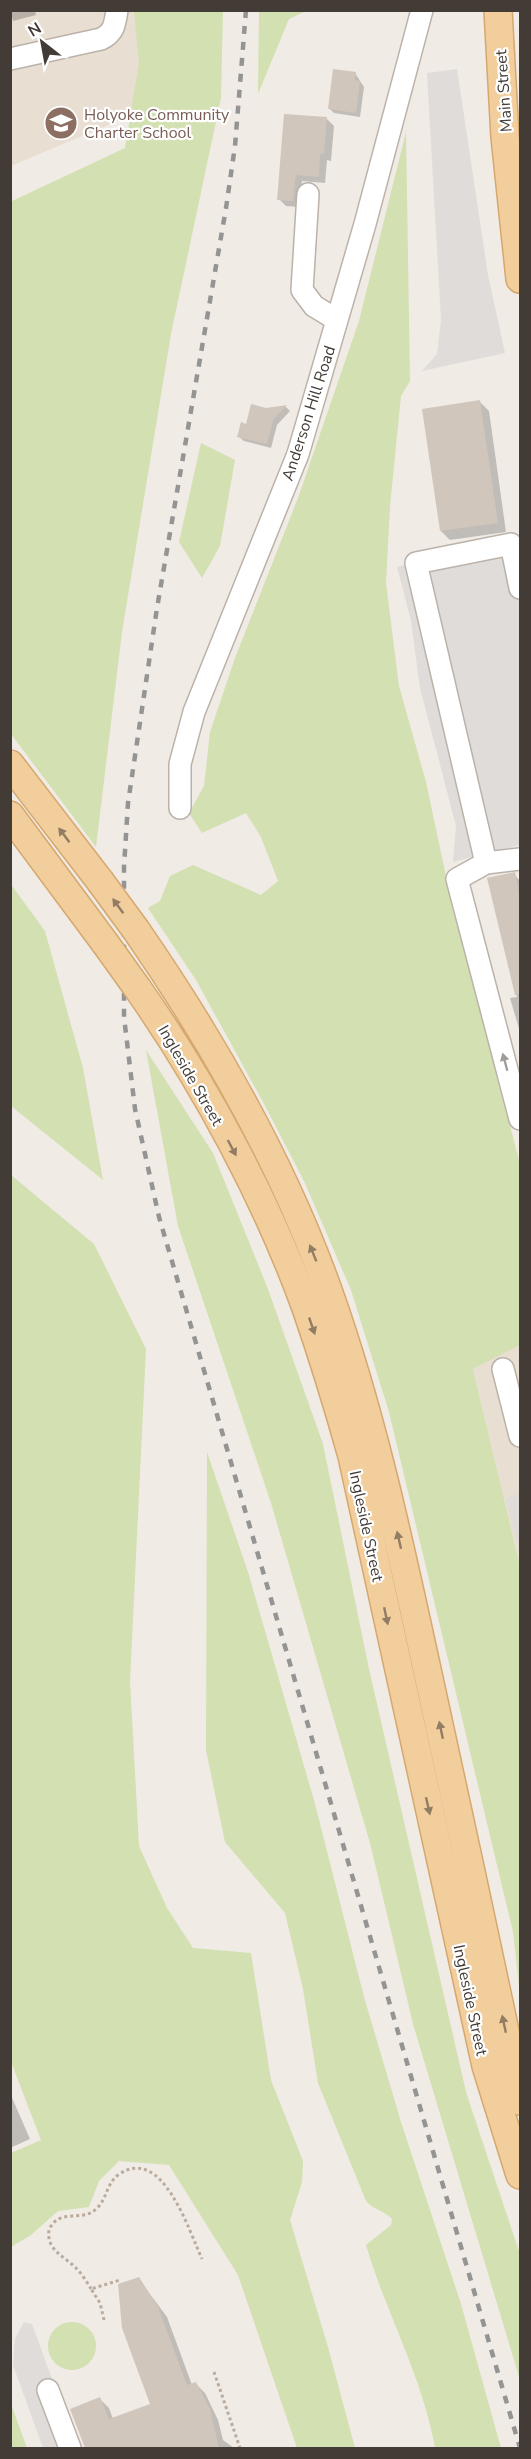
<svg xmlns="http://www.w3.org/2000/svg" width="531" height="2459" font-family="'Nunito Sans',sans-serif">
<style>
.education{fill:#e8ded1}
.green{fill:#d2e0b2}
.parking{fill:#dfdcda}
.shadow{fill:#0003}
.building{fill:#d1c6bc}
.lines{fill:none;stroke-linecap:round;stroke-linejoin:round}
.minor-casing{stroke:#bbb2a9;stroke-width:24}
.major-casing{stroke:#d5a86f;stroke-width:30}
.path{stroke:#bbab9c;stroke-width:3;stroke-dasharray:3 3;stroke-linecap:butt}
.minor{stroke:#fff;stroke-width:21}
.major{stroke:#f2ce9c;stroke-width:27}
.rail{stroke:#949494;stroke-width:4.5;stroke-dasharray:8 8;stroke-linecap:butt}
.major-bridge-casing{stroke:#d5a86f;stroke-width:30;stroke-linecap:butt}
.major-bridge{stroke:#f2ce9c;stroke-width:27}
.oneway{fill:#917d64}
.oneway2{fill:#a09d9a}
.labels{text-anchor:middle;stroke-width:4.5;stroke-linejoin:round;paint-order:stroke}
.street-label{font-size:16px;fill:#423b36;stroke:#fff}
.education-label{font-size:16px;fill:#785e54;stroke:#fff;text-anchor:start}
</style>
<rect width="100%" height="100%" fill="#f0ebe5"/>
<path class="education" d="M11 11H216L212 81 11 166Z
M520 1305V1566L473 1368Z"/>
<path class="green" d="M134 11H223L221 98 171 334 122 632 96 847 11 734 10 202 125 148 139 63Z
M259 11H306L289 19 258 94Z
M406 132 410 381 401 396 390 506 386 583 399 686 426 782 450 895 520 1164V1345L473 1369 520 1566V1995L513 1932 389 1412 351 1290 304 1181 263 1102 196 980 148 908 160 901 170 876 193 865 261 895 278 881 261 837 246 813 202 833 189 813 204 786 210 732 235 658 298 498 359 321Z
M201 443 235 460 220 546 202 578 179 542Z
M10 883 45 931 83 1068 103 1180 11 1106Z
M146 1050 213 1153 268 1289 323 1444 369 1669 466 2092 520 2254V2380L413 2024 370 1843 271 1503 178 1226Z
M11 1175 94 1244 146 1349 130 1681 139 1846 167 1908 193 1948 251 1953 271 2080 303 2161 302 2182 290 2220 328 2347 355 2448H297L238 2275 169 2165 119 2161 99 2181 89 2207 58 2211 31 2235 11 2247V2153L41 2140 10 2059Z
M207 1452 248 1572 315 1804 364 1997 401 2122 461 2304 501 2448H435C423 2378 386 2313 366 2245L391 2225 392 2219C384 2210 373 2210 366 2201L318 2083 303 1989 285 1913 225 1842 206 1750Z
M48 2346a24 24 0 1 1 48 0a24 24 0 1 1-48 0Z
M11 2404 27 2448H11Z"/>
<path class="parking" d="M457 69 488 275 505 353 422 371 437 354 441 320 427 73Z
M520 537V845L453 862 456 826 420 688 411 621 397 567Z
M520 1493V1553L506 1499Z
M24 2322 32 2324 77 2448H43L13 2365 15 2339Z"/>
<path class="shadow" d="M10 10H35L36 15 13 21Z
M355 73 364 87 360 117 334 113 330 109Z
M327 119 334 126 331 161 327 160 325 183 302 181 300 207 286 206 279 199Z
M480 402 489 411 506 532 450 540 441 531Z
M286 407 290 411 277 425 271 448 244 441 239 437 266 409Z
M514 874 520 881V1032L510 998 517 997 489 879Z
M10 2093 30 2139 10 2148Z
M138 2278 167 2317 192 2385 196 2384 205 2393 218 2420 223 2440 234 2448H86L72 2410 100 2399 109 2408 113 2419 152 2405Z"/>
<path class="building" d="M333 69 356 72 355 80 360 81 356 113 328 109Z
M284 114 327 117 324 154H320L319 177 296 175 293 201 277 200Z
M480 400 498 523 440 531 422 409Z
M251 404 266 408 287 405 273 420 267 444 237 437 241 422 246 424Z
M515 872 520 898V994L515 995 487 878Z
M139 2277 158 2307 187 2385 196 2382 210 2409 219 2448H85L70 2409 100 2397 109 2419 150 2404 122 2328 118 2284Z"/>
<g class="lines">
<defs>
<path id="minor" d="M10 59 101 39C114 33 115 24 117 10
M308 194 302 290 314 306 337 320
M520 588 511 544 416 563 486 863 520 859
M180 808V764L194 712 298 454 365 224 422 10
M486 863 457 879 520 1119
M503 1369 520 1436
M48 2390 70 2448"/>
<path id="major" d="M498 10 505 137 520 279
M10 764 100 881
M10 815 105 943
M136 930C214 1043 283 1163 329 1293 373 1417 400 1546 428 1674 459 1816 490 1959 520 2101
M138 989C205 1085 266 1198 306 1308 323 1357 338 1406 352 1456L486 2066 520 2175"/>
</defs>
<use href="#minor" class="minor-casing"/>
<use href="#major" class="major-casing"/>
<path class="path" d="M91 2289C87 2282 82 2274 76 2268 64 2256 46 2250 49 2230 59 2207 82 2223 96 2209 107 2200 106 2184 118 2175 162 2143 189 2231 202 2259
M104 2320 100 2303 91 2289 120 2280
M214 2372 240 2448"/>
<use href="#minor" class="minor"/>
<use href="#major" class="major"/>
<path class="rail" d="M246 10 235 146 226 208 157 608 128 803 124 867V1017L135 1109 159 1217 520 2448"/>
<defs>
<path id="major-bridge" d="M100 881 136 930
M105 943 138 989"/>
</defs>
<use href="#major-bridge" class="major-bridge-casing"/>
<use href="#major-bridge" class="major-bridge"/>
</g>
<defs><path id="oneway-solid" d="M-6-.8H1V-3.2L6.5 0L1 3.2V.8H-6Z" transform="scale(1.5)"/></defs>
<g class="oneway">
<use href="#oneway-solid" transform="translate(64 835) rotate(-127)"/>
<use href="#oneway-solid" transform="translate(118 906) rotate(-126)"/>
<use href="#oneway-solid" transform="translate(232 1148) rotate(62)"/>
<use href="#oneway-solid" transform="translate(313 1253) rotate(-112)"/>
<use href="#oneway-solid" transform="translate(312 1326) rotate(71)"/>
<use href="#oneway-solid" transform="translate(399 1540) rotate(-103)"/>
<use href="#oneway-solid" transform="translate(386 1616) rotate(78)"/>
<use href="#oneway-solid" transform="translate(441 1730) rotate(-102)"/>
<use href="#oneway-solid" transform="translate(428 1806) rotate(77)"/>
<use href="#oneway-solid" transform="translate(504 2024) rotate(-102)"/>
</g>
<use class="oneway2" href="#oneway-solid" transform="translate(505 1062) rotate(-105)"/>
<defs>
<symbol id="school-disc" viewBox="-11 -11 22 22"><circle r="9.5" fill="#8d6e63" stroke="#fff"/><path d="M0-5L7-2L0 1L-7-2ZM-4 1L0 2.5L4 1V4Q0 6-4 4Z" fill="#fff"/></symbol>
</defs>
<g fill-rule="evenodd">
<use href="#school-disc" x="42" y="104" width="38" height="38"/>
</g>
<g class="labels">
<g class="street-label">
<text transform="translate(503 91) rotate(-94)" y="6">Main Street</text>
<text transform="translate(308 413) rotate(-72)" y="6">Anderson Hill Road</text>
<text transform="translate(191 1075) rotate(60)" y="6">Ingleside Street</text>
<text transform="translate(367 1526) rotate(78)" y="6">Ingleside Street</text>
<text transform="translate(471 2000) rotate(78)" y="6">Ingleside Street</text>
</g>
<g class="education-label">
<text x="84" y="120">Holyoke Community<tspan x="84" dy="18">Charter School</tspan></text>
</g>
</g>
<rect width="531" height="2459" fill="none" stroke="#423b36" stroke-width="24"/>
<g transform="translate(42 42) rotate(329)" stroke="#ffffff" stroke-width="4.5" paint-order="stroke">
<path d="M0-4.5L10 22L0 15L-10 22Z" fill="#423b36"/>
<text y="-9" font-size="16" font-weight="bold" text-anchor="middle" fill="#423b36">N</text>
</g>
</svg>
